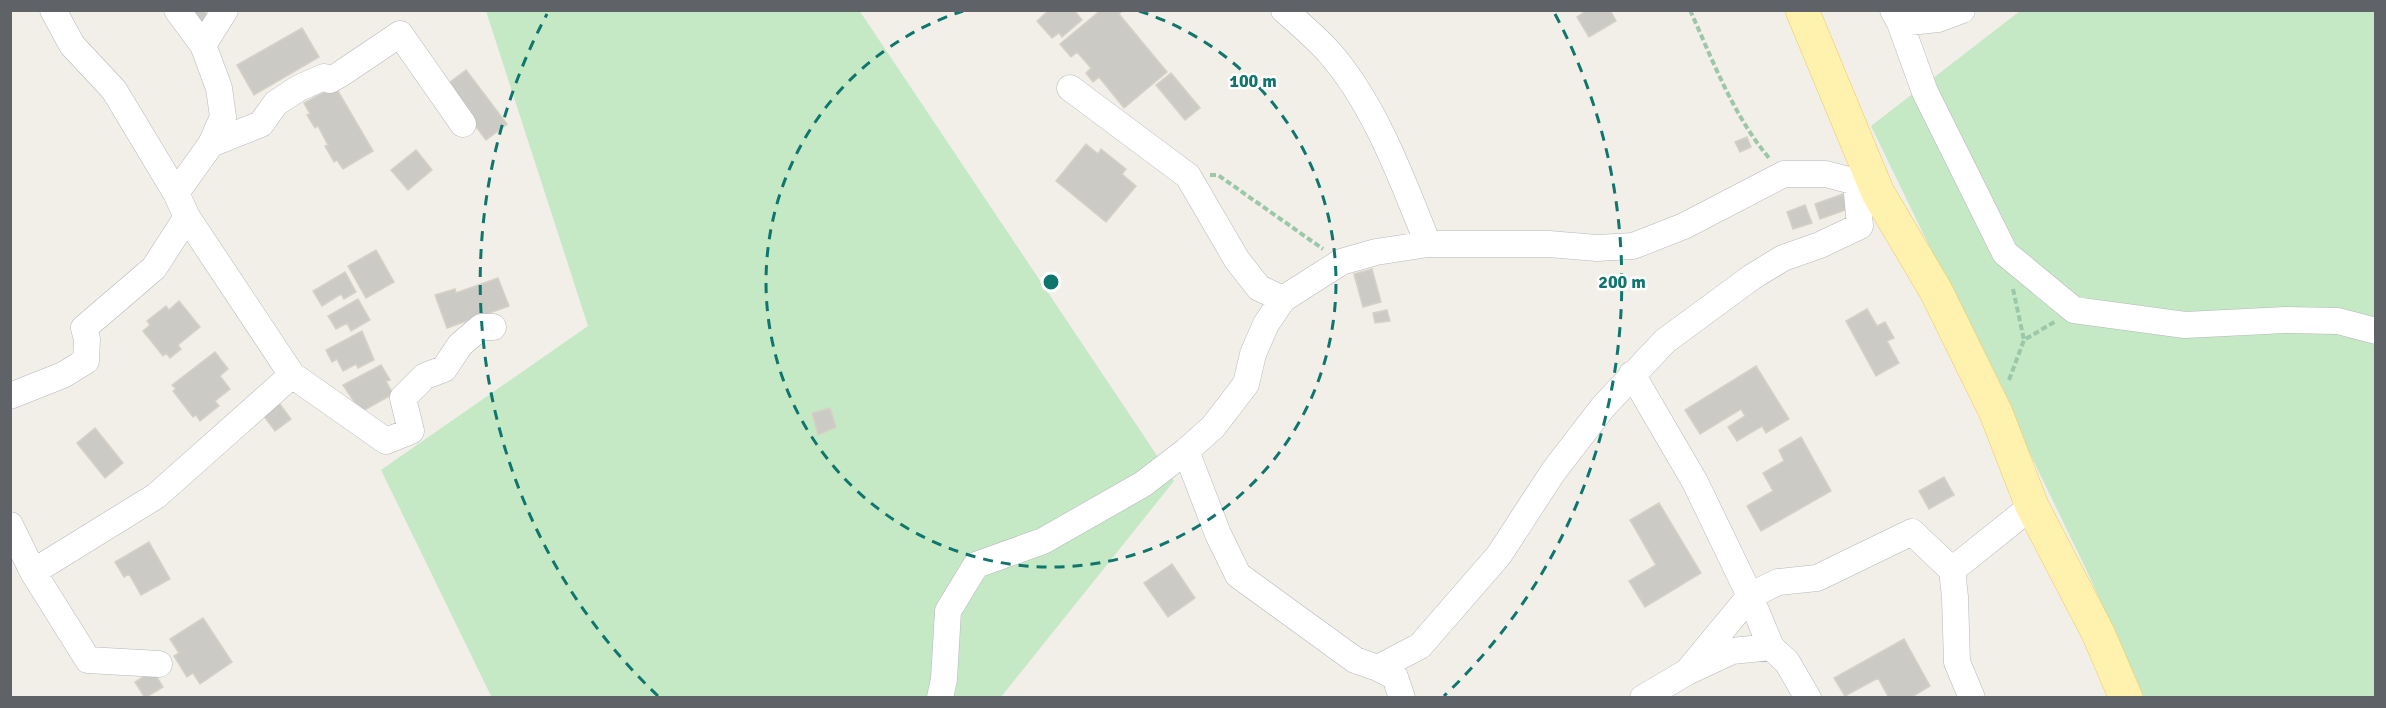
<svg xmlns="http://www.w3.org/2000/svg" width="2386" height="708" font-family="Signika,sans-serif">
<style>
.green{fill:#c5e8c5}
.building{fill:#cccac5;stroke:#d6d1c6;stroke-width:1.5}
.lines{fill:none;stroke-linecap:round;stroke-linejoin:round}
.minor-casing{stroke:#b5b8bc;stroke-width:27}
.major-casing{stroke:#f2c960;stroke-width:34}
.path{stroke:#9cc7a9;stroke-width:4;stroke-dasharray:6 3;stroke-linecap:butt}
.minor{stroke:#fff;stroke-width:26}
.major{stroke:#fff2af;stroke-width:33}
.ring{fill:none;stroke:#0f766e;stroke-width:3;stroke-dasharray:10 8}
.centre{fill:#0f766e;stroke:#fff;stroke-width:3}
.ring-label{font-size:18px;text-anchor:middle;font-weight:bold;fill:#0f766e;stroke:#fff;stroke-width:5;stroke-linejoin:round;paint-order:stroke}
</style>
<rect width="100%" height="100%" fill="#f1efe8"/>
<path class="green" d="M859 10 1174 481 1001 697 492 698 381 470 588 326 486 11Z
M2020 11H2375V697H2144L2085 567 1871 126Z"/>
<path class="building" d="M182 10H204L209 19 192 29Z
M1049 10H1074L1082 20 1062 37 1059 33 1052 38 1037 21Z
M1101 10H1123L1119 14 1167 72 1124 108 1099 77 1093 82 1086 73 1091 68 1077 52 1071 57 1060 44Z
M1610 10 1616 21 1589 37 1577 17 1587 10Z
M302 28 319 57 254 95 237 65Z
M466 70 507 124 486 140 445 86Z
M1171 73 1200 108 1185 120 1156 85Z
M335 86 373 151 343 169 337 160 334 162 325 146 328 145 318 126 315 128 307 115 310 114 304 103Z
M1747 137 1751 147 1740 152 1735 142Z
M1086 144 1098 154 1101 149 1126 169 1122 174 1136 186 1106 222 1056 181Z
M416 150 432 170 408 190 391 170Z
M1843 194 1848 209 1820 219 1815 204Z
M1805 205 1812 223 1793 229 1787 212Z
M376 250 394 282 366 298 348 266Z
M1372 269 1381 302 1363 307 1354 274Z
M345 272 356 292 344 299 341 294 322 306 313 291Z
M498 278 509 306 447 328 435 295 455 289 456 293Z
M358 299 370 320 351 331 347 323 336 329 328 316Z
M179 301 200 327 178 345 181 349 170 358 166 353 163 356 143 331 150 325 147 321 166 306 169 310Z
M1867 309 1877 326 1885 322 1894 338 1887 341 1899 363 1876 376 1846 321Z
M1387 310 1390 321 1375 323 1373 313Z
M362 331 374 360 358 368 356 364 343 371 337 359 332 362 326 350Z
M215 352 228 369 220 376 230 389 215 401 219 406 200 421 196 415 193 417 173 391 176 389 172 385Z
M381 365 390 380 386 381 393 394 361 412 343 385Z
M1756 366 1789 419 1766 433 1762 426 1737 441 1728 427 1745 416 1741 409 1700 434 1685 410Z
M276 399 291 419 275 431 260 411Z
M830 408 836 427 818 435 812 413Z
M95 428 123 463 105 478 77 443Z
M1801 437 1831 491 1761 531 1747 506 1773 491 1763 473 1784 461 1779 450Z
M1944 477 1954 495 1929 509 1919 491Z
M1659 503 1701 573 1645 607 1629 581 1656 565 1630 520Z
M149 542 170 579 141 595 129 574 124 577 115 562Z
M1172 564 1195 598 1168 617 1144 583Z
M203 618 232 662 200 684 193 673 187 677 174 656 179 653 170 639Z
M1904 639 1930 686 1910 698H1889L1878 678 1845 696 1834 678Z
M153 671 163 687 145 698 135 682Z"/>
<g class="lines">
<defs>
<path id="minor" d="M53 10 72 45 114 90 176 193 187 217 292 375 386 441 411 431 403 398 425 376 444 369 460 345 481 327H493
M177 10 203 45 219 88 223 117 211 144
M1284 10C1299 23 1315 37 1328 51 1375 104 1402 179 1428 244
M1893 10 1900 23 1925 92 2005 253 2074 310 2185 325 2285 320 2338 321 2376 331
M1900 23 1938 19 1962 10
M203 45 225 10
M1070 88 1188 176 1237 260 1259 288 1283 299 1341 262 1376 252 1428 244H1549L1597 248 1633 246 1684 226 1784 174H1826L1856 182 1870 189
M176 193 211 144 261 124 276 103 299 88 324 77 330 80 339 75 400 34 463 124
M1632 374 1695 482 1750 596 1771 647
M10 396 63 375 86 361 87 339 84 328 154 268 187 217
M1186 451 1218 534 1238 575 1355 660 1378 668 1420 646 1499 555 1553 472 1603 407 1665 341 1752 277 1783 258 1820 245 1860 226 1856 182
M10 525 33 572 88 660 159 664
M33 572 156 496 292 375
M1378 668 1395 677 1402 698
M1687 672 1750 596 1778 582 1817 578 1912 532 1952 570
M940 698 944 679 948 611 976 565 1043 541 1143 484 1186 451 1213 427 1246 384 1253 354 1266 324 1283 299
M1643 698 1687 672 1732 651 1771 647 1787 662 1808 698
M1972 698 1957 662 1955 597 1952 570 2032 506"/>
<path id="major" d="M1802 10 1878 193 1936 291 1996 413 2032 506 2098 633 2126 698"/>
</defs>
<use href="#minor" class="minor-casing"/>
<use href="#major" class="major-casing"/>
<path class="path" d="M1690 10C1713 61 1733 115 1769 158
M1210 175H1218L1323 249
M2013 289 2024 340
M2009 380 2024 340 2056 321"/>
<use href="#minor" class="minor"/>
<use href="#major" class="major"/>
</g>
<g class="ring">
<path d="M1139 11A285 285 0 1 1 963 11"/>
<path d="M658 696A571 571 0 0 1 547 14M1555 14A571 571 0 0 1 1444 696"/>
</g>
<circle cx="1051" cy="282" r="9" class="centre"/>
<g class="ring-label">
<text x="1253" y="87">100 m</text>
<text x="1622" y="288">200 m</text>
</g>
<rect width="2386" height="708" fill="none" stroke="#5f6368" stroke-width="24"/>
</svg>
